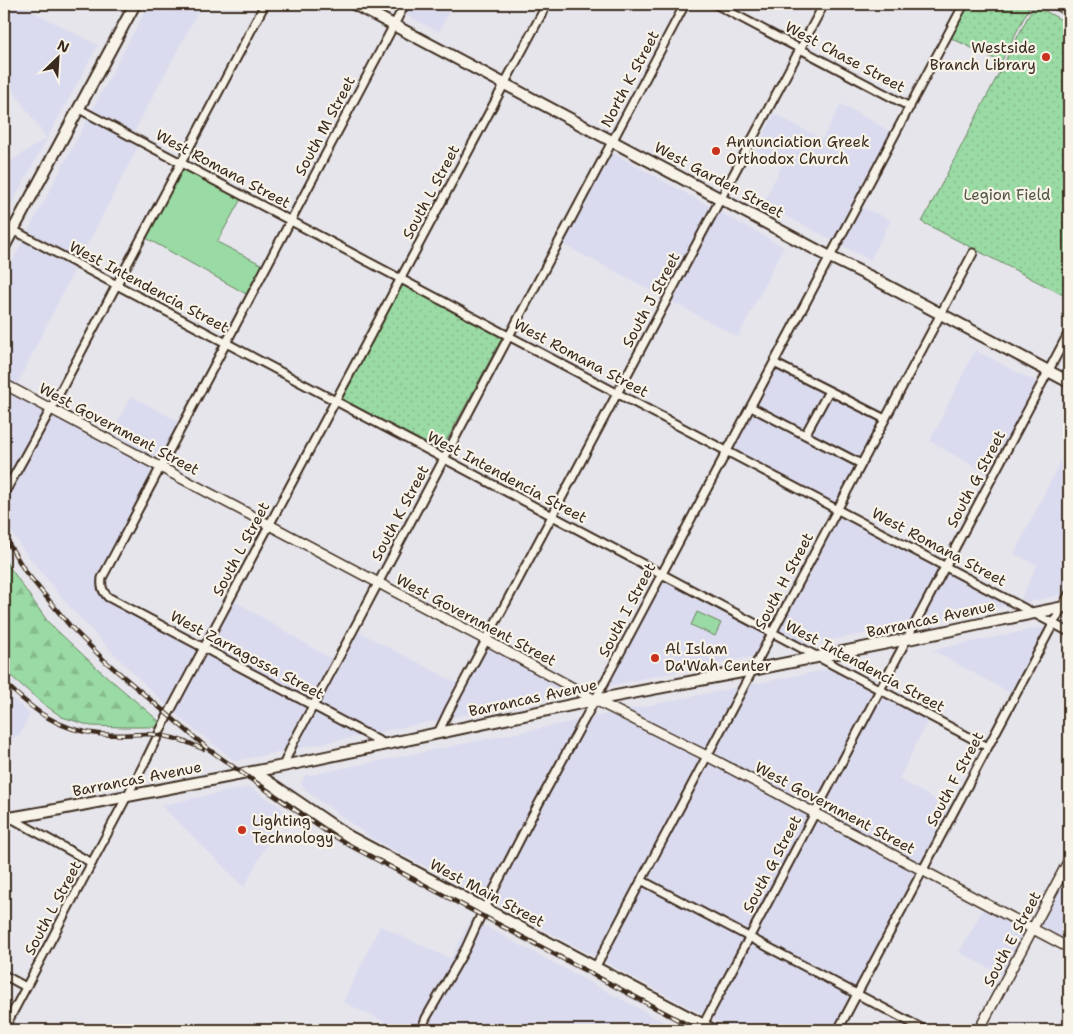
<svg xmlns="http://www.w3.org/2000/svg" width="1073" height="1034" font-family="'Shantell Sans',sans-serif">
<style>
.built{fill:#dbdbef}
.green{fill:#9adaa4;stroke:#6a8261}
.forest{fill:url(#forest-firs);stroke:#6a8261}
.park{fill:url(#park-dots);stroke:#6a8261}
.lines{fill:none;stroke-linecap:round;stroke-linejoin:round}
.minor-casing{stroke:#3b2a1e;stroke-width:11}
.tertiary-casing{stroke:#3b2a1e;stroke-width:12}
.secondary-casing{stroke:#3b2a1e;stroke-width:14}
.primary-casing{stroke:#3b2a1e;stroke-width:14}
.minor{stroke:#f7f3e8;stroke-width:7}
.tertiary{stroke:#f7f3e8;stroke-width:9}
.secondary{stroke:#f7f3e8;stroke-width:10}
.primary{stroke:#f7f3e8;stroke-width:10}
.rail-casing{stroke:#3b2a1e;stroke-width:4.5}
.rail{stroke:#f7f3e8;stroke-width:2.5;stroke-dasharray:8;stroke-linecap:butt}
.poi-dot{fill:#c8321e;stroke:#f7f3e8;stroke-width:2}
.labels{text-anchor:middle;stroke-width:4.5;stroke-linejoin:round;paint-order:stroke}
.poi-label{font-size:15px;fill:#3b2a1e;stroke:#f7f3e8;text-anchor:start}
.street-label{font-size:15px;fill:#3b2a1e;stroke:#f7f3e8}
.park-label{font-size:15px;fill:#535640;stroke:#f7f3e8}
</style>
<defs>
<pattern id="forest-firs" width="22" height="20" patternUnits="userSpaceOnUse" patternTransform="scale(1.25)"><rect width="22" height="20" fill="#9adaa4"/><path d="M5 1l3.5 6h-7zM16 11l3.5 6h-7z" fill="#86bb8d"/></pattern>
<pattern id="park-dots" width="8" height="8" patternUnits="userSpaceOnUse" patternTransform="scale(1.25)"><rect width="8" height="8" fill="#9adaa4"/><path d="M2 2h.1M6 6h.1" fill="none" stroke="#86bb8d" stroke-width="1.8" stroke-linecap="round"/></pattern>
</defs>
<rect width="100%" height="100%" fill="#e6e5ec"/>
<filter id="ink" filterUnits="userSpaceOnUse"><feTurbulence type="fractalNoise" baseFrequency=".02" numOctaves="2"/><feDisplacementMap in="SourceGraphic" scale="10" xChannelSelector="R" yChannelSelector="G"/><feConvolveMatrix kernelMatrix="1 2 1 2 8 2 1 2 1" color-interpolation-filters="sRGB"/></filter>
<g filter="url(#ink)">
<path class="built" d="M9 4H18L98 45 4 218V166L46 138 4 77V13Z
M149 4H202L134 132 92 110Z
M410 4H453L439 32 404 14Z
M841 104 892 132 834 241 763 204 783 163 756 150 774 114 822 139Z
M88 118 139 145 79 261 27 233Z
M611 152 711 207 664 297 562 244Z
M861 207 891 220 870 260 841 245Z
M718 211 784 247 738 337 671 301Z
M23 241 75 269 16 386 4 379V277Z
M975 350 1038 383 989 475 930 441Z
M780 359 884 412 836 503 733 449Z
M4 389 46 411 4 487Z
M131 396 180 422 159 461 111 435Z
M52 415 155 469 99 576 97 584 98 591 106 601 199 650 168 707 110 650 67 604 21 547 4 519V499L6 500Z
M1067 448 1069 449V586L1065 594 1023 603 1020 601 1037 565 1014 554Z
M839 515 940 568 910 625 806 645 777 630Z
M947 572 1010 605 920 623Z
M663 580 766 635 755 656 607 686Z
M233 600 333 660 311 700 210 646Z
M1048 626 1012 694 932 650Z
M357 631 459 684 440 720 374 733 318 704Z
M487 645 573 693 449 718Z
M205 654 307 708 285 751 235 761 181 719 174 712Z
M830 669 875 692 813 807 712 754 748 685Z
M739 687 705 750 626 710Z
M4 692 30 714 20 734 9 741H4Z
M881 696 928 720 899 779 951 808 921 864 820 811Z
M314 712 360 736 295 749Z
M612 713 701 758 596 957 492 902 535 818 590 718Z
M580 720 529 814 485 898 373 839 309 793 302 786 301 782 305 776Z
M708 762 809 815 748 931 647 878Z
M250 787 285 810 244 887 161 805Z
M816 819 917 872 856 988 755 935Z
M1069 869V943L1038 927Z
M643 886 744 939 704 1015 603 961Z
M984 908 1028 931 1004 976 959 952Z
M471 919 474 921 463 946 423 1017 417 1030H402L343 1002 380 926 451 959Z
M481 924 679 1030H425L470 950Z
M751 943 852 996 834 1030H733L711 1018Z"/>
<path class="green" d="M183 168 241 199 217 242 263 265 248 295 146 238Z
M697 612 721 623 715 636 691 625Z"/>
<path class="forest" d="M4 559 48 622 97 668 160 722 157 727H123L91 726 62 717 42 703 4 670Z"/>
<path class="park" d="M969 4H1031L1001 62 951 38Z
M1034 5 1069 24V298L922 222Z
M402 285 502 338 441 451 342 399Z"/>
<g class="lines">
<defs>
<path id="minor" d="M715 4 910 107
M79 109 1069 632
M13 230 988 747
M774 363 885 419
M751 407 861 464
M805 435 829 391
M4 494 51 409 265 4
M438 733 449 710 824 4
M385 744 108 597C102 591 101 586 102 578L405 4
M283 766 293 743 313 706 685 4
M9 817 92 863
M641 880 925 1030
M595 968 973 253
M4 975 26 987
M703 1025 1069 332
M4 1029 143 766 168 715 547 4
M421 1030 426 1018 466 948 481 915 532 816 595 700 964 4
M838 1030 1069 594"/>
<path id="tertiary" d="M1056 4 1069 11
M4 384 486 640 595 700 707 756 1069 948
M979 1030 1069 860"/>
<path id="secondary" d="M4 247 135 4
M254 772 348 836 713 1030
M4 819 50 811 283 766 595 700 752 670 938 633 985 623 1069 606"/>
<path id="primary" d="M354 4 830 257 871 277 1069 382"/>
</defs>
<use href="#minor" class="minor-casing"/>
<use href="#tertiary" class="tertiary-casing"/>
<use href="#secondary" class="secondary-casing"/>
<use href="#primary" class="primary-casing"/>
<use href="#minor" class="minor"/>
<use href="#tertiary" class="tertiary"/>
<use href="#secondary" class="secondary"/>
<use href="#primary" class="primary"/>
<defs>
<path id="rail" d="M4 536 25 571 70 626 105 661 207 748 242 773 324 830 349 845 697 1030
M4 682C33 710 57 730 99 734 115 736 132 734 148 734 167 735 186 741 203 749"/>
</defs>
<use href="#rail" class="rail-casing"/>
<use href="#rail" class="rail"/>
</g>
</g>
<g class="poi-dot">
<circle cx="1046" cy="57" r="5"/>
<circle cx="716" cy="151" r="5"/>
<circle cx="655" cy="658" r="5"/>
<circle cx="242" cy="830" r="5"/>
</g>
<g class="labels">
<g class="poi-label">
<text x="1036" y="53" text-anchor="end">Westside<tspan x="1036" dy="17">Branch Library</tspan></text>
<text x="726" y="147">Annunciation Greek<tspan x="726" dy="17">Orthodox Church</tspan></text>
<text x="665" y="654">Al Islam<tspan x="665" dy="17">Da'Wah Center</tspan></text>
<text x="252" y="826">Lighting<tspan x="252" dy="17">Technology</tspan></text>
</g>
<g class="street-label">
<text transform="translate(845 57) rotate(28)" y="5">West Chase Street</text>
<text transform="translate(630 79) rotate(-62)" y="5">North K Street</text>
<text transform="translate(325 126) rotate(-62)" y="5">South M Street</text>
<text transform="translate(223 169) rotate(28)" y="5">West Romana Street</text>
<text transform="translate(719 180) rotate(28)" y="5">West Garden Street</text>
<text transform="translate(431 192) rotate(-62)" y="5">South L Street</text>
<text transform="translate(149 287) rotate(28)" y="5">West Intendencia Street</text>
<text transform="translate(651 300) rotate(-62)" y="5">South J Street</text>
<text transform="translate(581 358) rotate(28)" y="5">West Romana Street</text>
<text transform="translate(119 429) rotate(28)" y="5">West Government Street</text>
<text transform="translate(507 477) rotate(28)" y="5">West Intendencia Street</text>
<text transform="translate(976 479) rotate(-62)" y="5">South G Street</text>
<text transform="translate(400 513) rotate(-62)" y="5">South K Street</text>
<text transform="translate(939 547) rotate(28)" y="5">West Romana Street</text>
<text transform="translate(241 549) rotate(-62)" y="5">South L Street</text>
<text transform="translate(784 581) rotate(-62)" y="5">South H Street</text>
<text transform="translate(627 610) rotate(-62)" y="5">South I Street</text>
<text transform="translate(931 619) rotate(-12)" y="5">Barrancas Avenue</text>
<text transform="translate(476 620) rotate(28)" y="5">West Government Street</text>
<text transform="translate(247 655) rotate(28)" y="5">West Zarragossa Street</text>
<text transform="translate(865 666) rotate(28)" y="5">West Intendencia Street</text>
<text transform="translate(533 698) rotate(-12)" y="5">Barrancas Avenue</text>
<text transform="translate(137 779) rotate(-11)" y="5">Barrancas Avenue</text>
<text transform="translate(955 779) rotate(-62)" y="5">South F Street</text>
<text transform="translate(835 808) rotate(28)" y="5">West Government Street</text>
<text transform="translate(772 864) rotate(-62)" y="5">South G Street</text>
<text transform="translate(487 893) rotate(28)" y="5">West Main Street</text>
<text transform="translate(53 908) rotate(-62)" y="5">South L Street</text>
<text transform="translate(1012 939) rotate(-62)" y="5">South E Street</text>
</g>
<g class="park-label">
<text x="1007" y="200">Legion Field</text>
</g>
</g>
<rect width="1073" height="1034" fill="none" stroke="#f7f3e8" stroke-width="20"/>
<rect x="10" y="10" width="1053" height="1014" fill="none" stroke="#3b2a1e" stroke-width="2" filter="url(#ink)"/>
<g transform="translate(58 58) rotate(25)" stroke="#f7f3e8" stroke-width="4" paint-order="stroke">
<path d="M0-4L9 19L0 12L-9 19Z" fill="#3b2a1e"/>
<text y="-8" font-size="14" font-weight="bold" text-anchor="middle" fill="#3b2a1e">N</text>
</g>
</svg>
